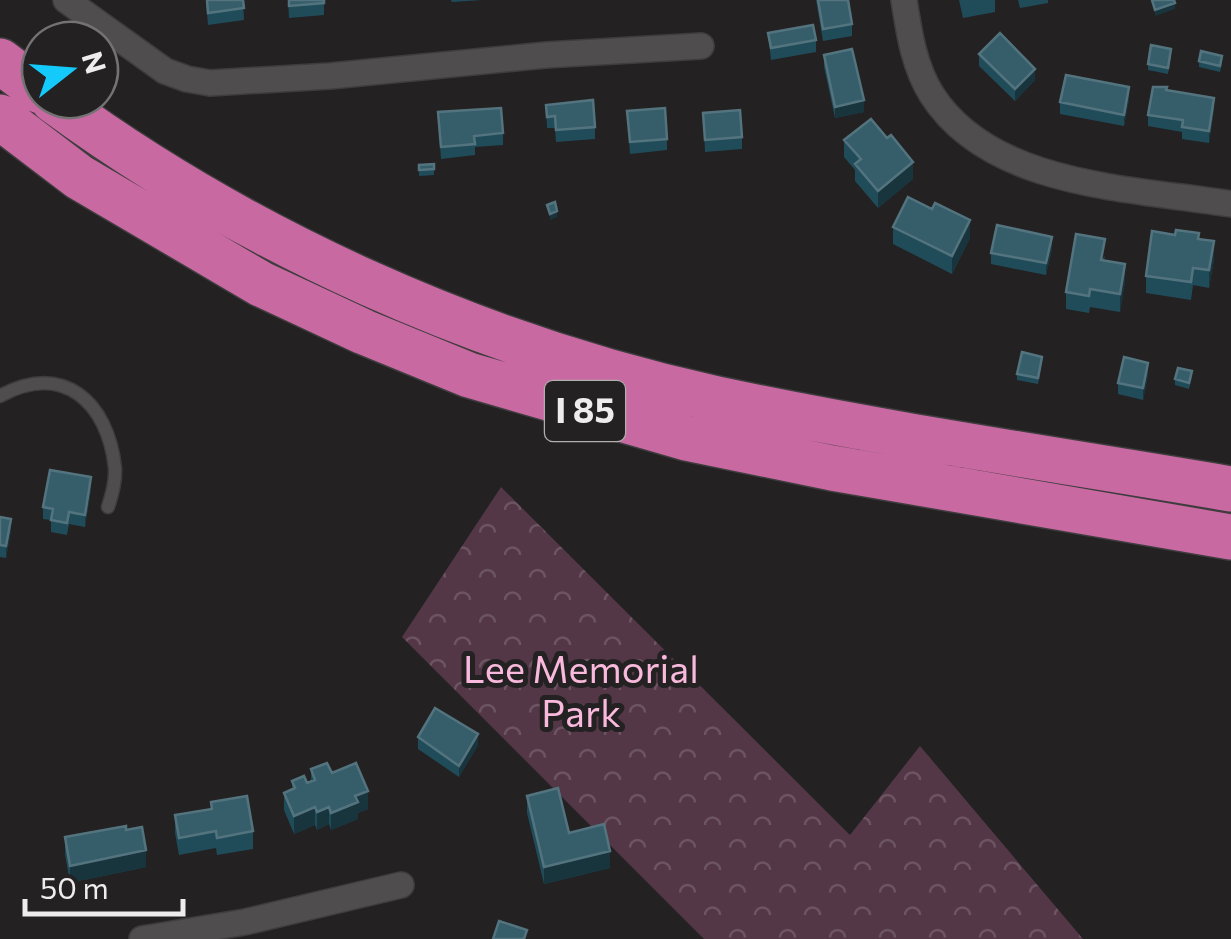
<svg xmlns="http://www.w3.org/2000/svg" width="1231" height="939" font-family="Commissioner,sans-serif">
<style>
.park{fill:url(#park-crowns)}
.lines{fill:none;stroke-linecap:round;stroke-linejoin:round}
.service-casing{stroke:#3e3c3d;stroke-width:15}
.minor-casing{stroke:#3e3c3d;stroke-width:28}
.motorway-casing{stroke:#3e3c3d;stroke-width:48}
.service{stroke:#504d4f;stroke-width:12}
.minor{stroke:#504d4f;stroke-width:25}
.motorway{stroke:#c869a2;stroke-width:45}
.wall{fill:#204c5a}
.shaded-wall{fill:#18343d}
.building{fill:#365d6a;stroke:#53747e;stroke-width:2.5}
.labels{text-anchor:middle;stroke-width:10;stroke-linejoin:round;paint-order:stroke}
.shield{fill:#232122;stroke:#b1afb0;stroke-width:2.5}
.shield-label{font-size:35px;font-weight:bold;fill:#eeeced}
.park-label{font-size:38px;fill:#f9b9dc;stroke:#232122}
</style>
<defs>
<pattern id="park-crowns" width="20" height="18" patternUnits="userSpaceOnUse" patternTransform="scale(2.5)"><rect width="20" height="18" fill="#533747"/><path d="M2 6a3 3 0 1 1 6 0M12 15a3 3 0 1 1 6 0" fill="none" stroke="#6c5462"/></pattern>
</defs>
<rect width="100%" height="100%" fill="#232122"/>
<path class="park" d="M501 487 850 835 920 746 1083 939H704L402 637Z"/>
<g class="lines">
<defs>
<path id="service" d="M0 396C63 361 108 402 115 468 116 481 112 495 108 507"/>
<path id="minor" d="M66 0 165 71 187 79 210 83 330 76 546 55 701 46
M904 0C909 32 914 67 932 95 991 187 1132 188 1231 204
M142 939 245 922 401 885"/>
<path id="motorway" d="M0 61 40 91
M53 100C248 243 481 347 717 399 887 435 1060 460 1231 489
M0 117 79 177 261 284 364 332 469 375 686 438 832 468 1231 537"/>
</defs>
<use href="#service" class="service-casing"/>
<use href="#minor" class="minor-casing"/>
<use href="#motorway" class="motorway-casing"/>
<use href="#service" class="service"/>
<use href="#minor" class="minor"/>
<use href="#motorway" class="motorway"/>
</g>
<path class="wall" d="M206 0H243L244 20 208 25Z
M288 0H324V15L289 18Z
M451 0H482L452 2Z
M816 0H848L852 24V36L823 41Z
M959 0H995V12L963 18Z
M1018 0H1048V3L1020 8Z
M768 33 816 40V52L771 60Z
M979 54 1035 80 1015 101 979 66Z
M824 55 864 112 835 118 824 67Z
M1171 55 1168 74 1148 70V64Z
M1199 61 1222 62 1220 72 1199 67Z
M1166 90 1214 109 1209 143 1182 139V132L1148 126V115Z
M1129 99 1124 126 1060 114V102Z
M546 105 595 127V139L556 142 555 128H547Z
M627 111 667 139V150L630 154Z
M438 112 503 133V145L475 147V155L441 159Z
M703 113 742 137V149L705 152Z
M887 138 913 179 878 208 855 181V170L844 157V140Z
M434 164V175L419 176V165Z
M893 227 970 238 952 274 893 244Z
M1199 239 1214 259 1209 288 1193 285 1191 300 1146 293V276Z
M1052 249 1046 275 991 264V253Z
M1105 256 1104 260 1125 281 1120 312 1090 307 1089 313 1066 309V292Z
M1042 362 1038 384 1017 380V374Z
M1148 375 1143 400 1118 394V383Z
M1192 377 1189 389 1175 385V379Z
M91 489 85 527 69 524 67 535 51 532V520L43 519V507Z
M0 517 11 530 6 558 0 557Z
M418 737 478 745 459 777 418 749Z
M311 769 332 773 368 809 358 813V819L331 830 329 824 317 830 315 825 294 834 284 810V793L292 789V781L307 783 311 781Z
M527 796 569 833 610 868 544 884 527 813Z
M211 802 253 831V849L217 855 216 848 179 855 175 833V815L211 809Z
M126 830 146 867 70 883 65 854V837Z"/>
<path class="shaded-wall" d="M1175 3V9L1155 16V10Z
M1035 69V80L1015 101V89Z
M1129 87V99L1124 126V115Z
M1214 98V109L1209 143V131Z
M864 100V112L835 118V107Z
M913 162V179L878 208V191Z
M557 211V217L550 220V214Z
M970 220V238L952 274V256Z
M1052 237V249L1046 275V263Z
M1214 241V259L1209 288V270Z
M1125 264V281L1120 312V294Z
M1148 363V375L1143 400V388Z
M91 477V489L85 527V515Z
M11 519V530L6 558V546Z
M478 734V745L459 777V766Z
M368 791V809L358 813V819L331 830V813L355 796Z
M315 807V825L294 834V816Z
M329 807V824L317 830V812Z
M146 850V867L70 883V866Z
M610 851V868L544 884V867Z"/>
<path class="building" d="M207 0H243L244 8 208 13Z
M289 0H324V3L289 6Z
M818 0H848L852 24 823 29Z
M1152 0H1174L1175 3 1155 10Z
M813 25 816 40 771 48 768 33Z
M1000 33 1035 69 1015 89 979 54Z
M1151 45 1171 49 1168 68 1148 64Z
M852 49 864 100 835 107 824 55Z
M1201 51 1222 56 1220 66 1199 61Z
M1066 75 1129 87 1124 115 1060 102Z
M1153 87H1167L1166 90 1214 98 1209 131 1182 127 1183 120 1148 115Z
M593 100 595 127 556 130 555 116 547 117 546 105Z
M501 108 503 133 474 136 475 144 441 147 438 112Z
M665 108 667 139 630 142 627 111Z
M740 110 742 137 705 140 703 113Z
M871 119 887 138 891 135 913 162 878 191 855 164 861 159 844 140Z
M434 164V169L419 170V165Z
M908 197 932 209 935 203 970 220 952 256 893 227Z
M555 202 557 211 550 214 547 205Z
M997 225 1052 237 1046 263 991 253Z
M1176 230 1199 233 1198 239 1214 241 1209 270 1193 268 1191 282 1146 276 1152 231 1175 235Z
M1076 234 1105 239 1101 260 1125 264 1120 294 1090 289 1089 296 1066 292Z
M1022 352 1042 357 1038 378 1017 374Z
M1124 357 1148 363 1143 388 1118 383Z
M1178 368 1192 371 1189 383 1175 379Z
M50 470 91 477 85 515 69 512 67 523 51 520 53 509 43 507Z
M0 517 11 519 6 546 0 545Z
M435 708 478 734 459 766 418 737Z
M327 763 332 773 356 763 368 791 355 796 358 802 331 813 329 807 317 812 315 807 294 816 284 793 295 788 292 781 304 776 307 783 315 780 311 769Z
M558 788 569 833 604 824 610 851 544 867 527 796Z
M247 796 253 831 217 838 216 831 179 838 175 815 212 809 211 802Z
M126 826V830L142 827 146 850 70 866 65 837Z
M499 921 527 930 524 939H493Z"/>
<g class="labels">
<rect class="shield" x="545" y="381" width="80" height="60" rx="8"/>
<g class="shield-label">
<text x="585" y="423">I 85</text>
</g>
<g class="park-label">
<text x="581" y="683">Lee Memorial<tspan x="581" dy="44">Park</tspan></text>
</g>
</g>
<g transform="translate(70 70) rotate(73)"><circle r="48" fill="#232122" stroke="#747273" stroke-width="2.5"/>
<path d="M0-8L18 38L0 25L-18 38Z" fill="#13cafb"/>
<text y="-15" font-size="28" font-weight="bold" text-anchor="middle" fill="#eeeced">N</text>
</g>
<path d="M25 899v15h158v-15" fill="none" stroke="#eeeced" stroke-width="5"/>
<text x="40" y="899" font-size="30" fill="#eeeced" stroke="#232122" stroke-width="8" paint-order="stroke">50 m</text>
</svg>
